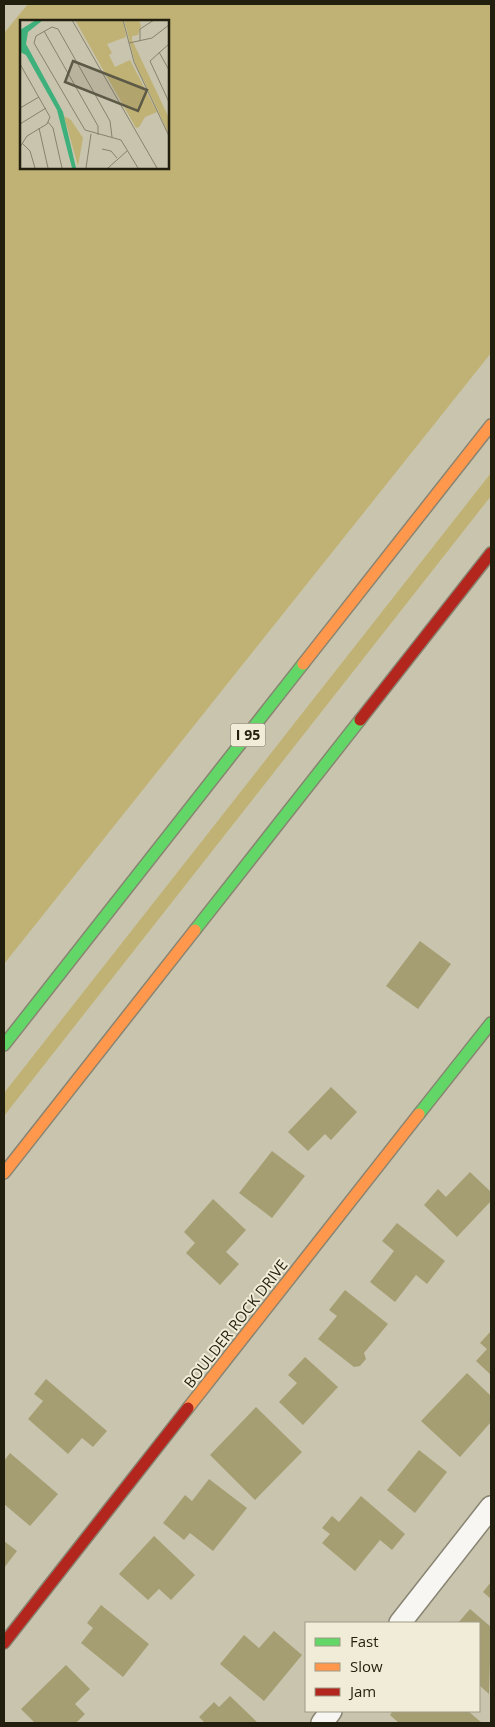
<svg xmlns="http://www.w3.org/2000/svg" width="495" height="1727" font-family="'Open Sans',sans-serif">
<style>
.green{fill:#c0b274;fill-rule:evenodd}
.building{fill:#a69e73}
.lines{fill:none;stroke-linecap:round;stroke-linejoin:round}
.street-casing{stroke:#888472;stroke-width:24}
.fast-casing{stroke:#888472;stroke-width:14}
.slow-casing{stroke:#888472;stroke-width:14}
.jam-casing{stroke:#888472;stroke-width:14}
.street{stroke:#f7f6f3;stroke-width:21}
.fast{stroke:#63d668;stroke-width:11}
.slow{stroke:#ff974d;stroke-width:11}
.jam{stroke:#b3261e;stroke-width:11}
.labels{text-anchor:middle;stroke-width:4;stroke-linejoin:round;paint-order:stroke}
.shield{fill:#f1ecd7;stroke:#605c4a;stroke-width:1}
.shield-label{font-size:14px;font-weight:bold;fill:#221f0e}
.street-label{font-size:15px;fill:#221f0e;stroke:#f1ecd7}
.inset-road{fill:none;stroke:#86826d;stroke-width:1}
.view{fill:#5c5946;fill-opacity:0.15;stroke:#5c5946;stroke-width:2.5}
.inset-edge{fill:none;stroke:#221f0e;stroke-width:2.5}
</style>
<rect width="100%" height="100%" fill="#c9c4ad"/>
<path class="green" d="M28 4H491V353L4 964V33ZM168 21V168H21V21Z
M491 473V496L4 1116V1093Z"/>
<path class="building" d="M420 941 451 964 418 1009 386 986Z
M331 1087 357 1112 331 1140 325 1134 308 1151 288 1132Z
M272 1151 305 1176 272 1218 239 1193Z
M470 1172 491 1192V1201L457 1237 424 1205 438 1189 446 1197Z
M213 1199 246 1230 226 1252 239 1264 220 1285 186 1253 195 1243 184 1232Z
M397 1223 445 1261 427 1284 416 1275 395 1302 370 1282 394 1251 382 1241Z
M345 1290 388 1324 364 1353 366 1359 360 1366 354 1367 318 1339 337 1316 329 1310Z
M491 1331V1375L476 1361 487 1349 480 1343Z
M305 1357 338 1387 303 1425 279 1402 297 1383 288 1375Z
M467 1373 491 1396V1422L460 1457 421 1421Z
M46 1379 107 1431 93 1447 82 1438 68 1454 28 1419 43 1401 34 1394Z
M256 1407 302 1452 255 1500 210 1455Z
M419 1450 447 1472 415 1513 387 1490Z
M10 1453 58 1494 30 1526 4 1504V1461Z
M209 1479 247 1508 213 1551 190 1533 184 1540 163 1523 185 1495 192 1501Z
M361 1496 405 1534 392 1550 380 1540 355 1571 322 1543 330 1534 322 1528 332 1516 339 1522Z
M154 1536 195 1575 171 1600 159 1589 148 1600 119 1574Z
M4 1541 17 1551 4 1568Z
M491 1582V1599L483 1592Z
M101 1605 149 1644 123 1677 81 1643 93 1628 87 1623Z
M470 1609 491 1627 489 1694 479 1685V1623H458Z
M274 1631 302 1655 264 1701 220 1664 244 1635 259 1648Z
M66 1665 90 1689 75 1704 85 1714 76 1723H35L21 1709Z
M230 1696 258 1723H205L199 1717 214 1702 219 1707Z
M393 1711H468L482 1723H399L390 1715Z"/>
<g class="lines">
<defs>
<path id="street" d="M400 1623 491 1507
M322 1723 331 1711"/>
<path id="fast" d="M195 930 360 720
M4 1045 303 664
M419 1114 491 1023"/>
<path id="slow" d="M303 664 491 425
M4 1173 195 930
M188 1408 419 1114"/>
<path id="jam" d="M360 720 491 553
M4 1643 188 1408"/>
</defs>
<use href="#street" class="street-casing"/>
<use href="#fast" class="fast-casing"/>
<use href="#slow" class="slow-casing"/>
<use href="#jam" class="jam-casing"/>
<use href="#street" class="street"/>
<use href="#fast" class="fast"/>
<use href="#slow" class="slow"/>
<use href="#jam" class="jam"/>
</g>
<g class="labels">
<rect class="shield" x="230.5" y="723.5" width="35" height="23" rx="4"/>
<g class="shield-label">
<text x="248" y="740">I 95</text>
</g>
<g class="street-label">
<text transform="translate(236 1324) rotate(-52)" y="5">BOULDER ROCK DRIVE</text>
</g>
</g>
<g transform="translate(20 20)">
<rect width="149" height="149" fill="#c9c4ad"/>
<path d="M55 0H103L106 17 87 24 92 33 89 35 95 47 110 40 137 92 125 97 119 107 116 108ZM104 0H119L121 6 118 15 112 16V20L149 98V114L115 43ZM44 96 51 100 63 118 58 146Z" fill="#c0b274"/>
<path d="M16 0H23L8 12 6 24 43 92 56 148H52L37 90 6 35 0 32V10Z" fill="#3eb07b"/>
<path class="inset-road" d="M52 0 137 148M103 0 114 42 149 116M24 11 78 106V115M120 21V9L134 0M109 23 132 18 149 5M149 24 130 41 149 82M139 32 149 50M0 44 30 97 27 104 7 116 0 127M0 88 19 77M28 102 33 108 42 148M0 104 26 88M19 108 28 148M92 117 90 101 38 9 32 7 16 16 14 23 65 110 101 120 118 148M2 123 10 131 15 148M82 129 91 131 97 138M66 148 71 114M88 148 107 131"/>
<path class="view" d="M53 41 127 70 118 91 45 62Z"/>
<rect width="149" height="149" class="inset-edge"/>
</g>
<rect width="495" height="1727" fill="none" stroke="#221f0e" stroke-width="10"/>
<rect x="305" y="1622" width="175" height="90" fill="#f1ecd7" stroke="#9e9a87"/>
<rect x="315" y="1638" width="25" height="8" fill="#63d668" stroke="#9e9a87"/>
<text x="350" y="1647" font-size="15" fill="#221f0e">Fast</text>
<rect x="315" y="1663" width="25" height="8" fill="#ff974d" stroke="#9e9a87"/>
<text x="350" y="1672" font-size="15" fill="#221f0e">Slow</text>
<rect x="315" y="1688" width="25" height="8" fill="#b3261e" stroke="#9e9a87"/>
<text x="350" y="1697" font-size="15" fill="#221f0e">Jam</text>
</svg>
